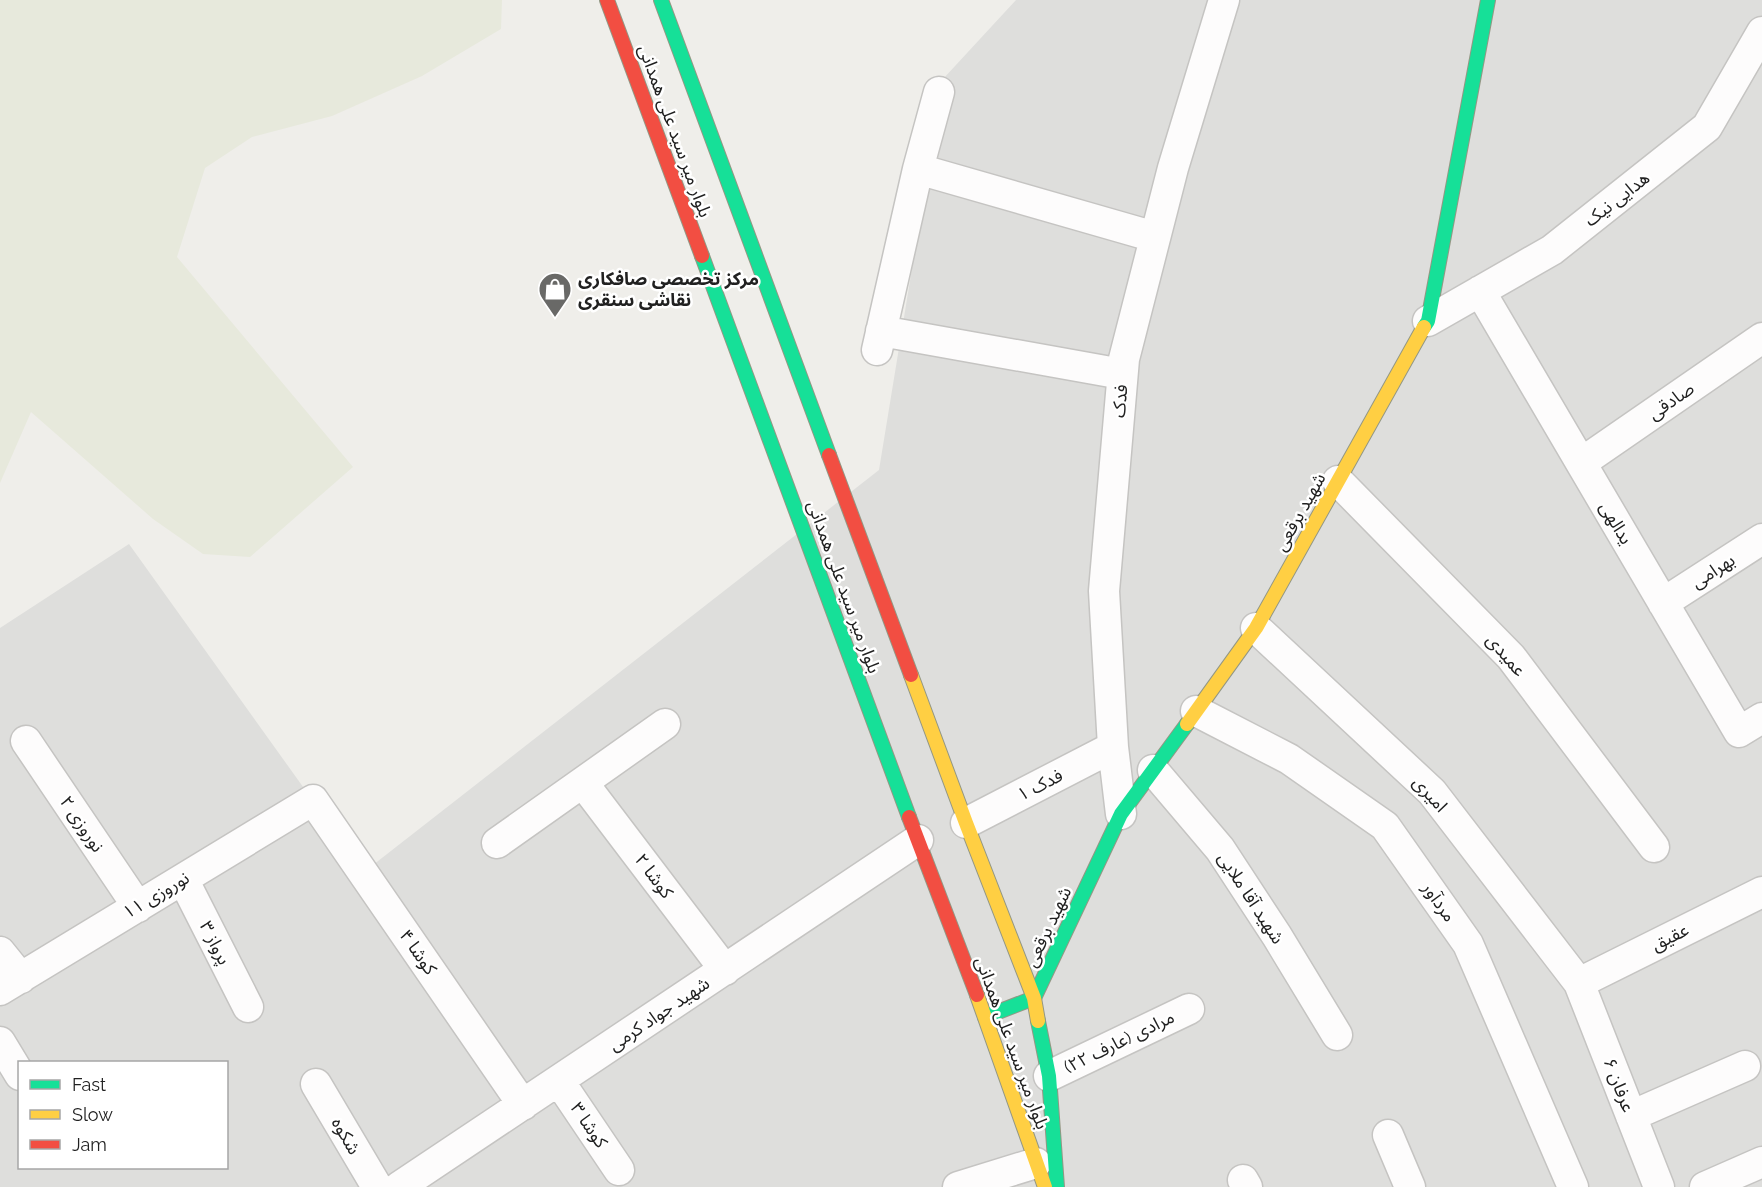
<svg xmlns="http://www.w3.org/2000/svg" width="1762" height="1187" font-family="Raleway,'Noto Sans Arabic',sans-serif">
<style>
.residential{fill:#dededc;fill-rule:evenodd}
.farmland{fill:#e7e9dc}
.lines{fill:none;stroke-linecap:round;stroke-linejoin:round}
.street-casing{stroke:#c5c4c2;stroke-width:33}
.fast-casing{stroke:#939784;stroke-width:16}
.slow-casing{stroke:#939784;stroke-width:16}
.jam-casing{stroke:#939784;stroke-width:16}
.street{stroke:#fdfcfc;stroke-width:30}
.fast{stroke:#16e098;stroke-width:14}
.slow{stroke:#ffcf43;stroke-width:14}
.jam{stroke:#f24e42;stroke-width:14}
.labels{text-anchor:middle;stroke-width:5;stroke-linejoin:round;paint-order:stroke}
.street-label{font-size:18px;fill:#212121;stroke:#fff}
.poi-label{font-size:18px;font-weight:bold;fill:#212121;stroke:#fff;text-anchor:start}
</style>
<rect width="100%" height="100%" fill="#efeeea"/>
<path class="residential" d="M1016 0H1762V1187H0V628L129 544 364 872 879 470 943 79ZM20 1062H226V1168H20Z"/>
<path class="farmland" d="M0 0H502L501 29 422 76 332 116 252 137 205 168 177 257 353 467 250 557 203 554 153 519 31 412 0 483Z"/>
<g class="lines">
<defs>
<path id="street" d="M918 169 1155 237
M1480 291 1739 732 1762 718
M1428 321 1552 250 1707 127 1762 32
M881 331 1122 374
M877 350 918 169 939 92
M1581 463 1762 338
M1338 481 1511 657 1654 847
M1663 603 1762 539
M1256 628 1432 792 1579 983 1659 1187
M1196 711 1289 759 1385 826 1468 944 1573 1187
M26 741 138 907
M1153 770 1220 849 1277 936 1337 1035
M583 783 725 970
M1121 814 1113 747 1104 591 1124 359 1173 168 1224 0
M966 823 1113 747
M497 843 665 724
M183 879 248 1007
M0 952 21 978
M1579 983 1762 892
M0 990 313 800 523 1105
M0 1042 20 1075
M1049 1076 1189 1009
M559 1081 619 1170
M316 1084 377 1187
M1631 1116 1745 1066
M1388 1135 1410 1187
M1243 1180 1247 1187
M399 1187 918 840
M958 1187 1036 1163
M1705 1187 1762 1162"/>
<path id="fast" d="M661 0 829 455
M702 256 909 817
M1424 327 1428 321 1488 0
M985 1017 1034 998 1121 814 1187 724
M1038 1021 1049 1076 1057 1187"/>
<path id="slow" d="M911 675 966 823 1034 998 1038 1021
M1187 724 1256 628 1424 327
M977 995 1045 1187"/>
<path id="jam" d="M607 0 702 256
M829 455 911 675
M909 817 977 995"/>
</defs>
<use href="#street" class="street-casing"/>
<use href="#fast" class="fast-casing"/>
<use href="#slow" class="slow-casing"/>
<use href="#jam" class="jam-casing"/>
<use href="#street" class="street"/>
<use href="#fast" class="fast"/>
<use href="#slow" class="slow"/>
<use href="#jam" class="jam"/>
</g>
<defs>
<symbol id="shop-pin" viewBox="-11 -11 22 30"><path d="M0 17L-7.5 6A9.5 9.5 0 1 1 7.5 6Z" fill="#696967" stroke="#fff"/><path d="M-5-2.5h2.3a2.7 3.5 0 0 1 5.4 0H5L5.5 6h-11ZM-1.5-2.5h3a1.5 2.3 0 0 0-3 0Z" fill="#fff"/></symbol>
</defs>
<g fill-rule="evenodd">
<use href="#shop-pin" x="536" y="270" width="38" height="52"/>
</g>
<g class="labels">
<g class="street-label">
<text transform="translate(675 131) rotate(70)" y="6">بلوار میر سید علی همدانی</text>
<text transform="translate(1617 199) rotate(-38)" y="6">هدایی نیک</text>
<text transform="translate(1120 401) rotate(-85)" y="6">فدک</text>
<text transform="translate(1671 401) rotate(-35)" y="6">صادقی</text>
<text transform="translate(1300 512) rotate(-61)" y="6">شهید برقعی</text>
<text transform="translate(1616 523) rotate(59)" y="6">یدالهی</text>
<text transform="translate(1713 571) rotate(-33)" y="6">بهرامی</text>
<text transform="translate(844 587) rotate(70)" y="6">بلوار میر سید علی همدانی</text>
<text transform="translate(1506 655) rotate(49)" y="6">عمیدی</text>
<text transform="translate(1040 785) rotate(-27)" y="6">فدک ۱</text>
<text transform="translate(1430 794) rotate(48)" y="6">امیری</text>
<text transform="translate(82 824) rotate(56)" y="6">نوروزی ۲</text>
<text transform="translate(654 876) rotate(53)" y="6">کوشا ۲</text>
<text transform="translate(156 895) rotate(-31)" y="6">نوروزی ۱۱</text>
<text transform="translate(1251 898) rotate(57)" y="6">شهید آقا ملایی</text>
<text transform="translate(1439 902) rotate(55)" y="6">مردآور</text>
<text transform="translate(1048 927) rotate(-65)" y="6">شهید برقعی</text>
<text transform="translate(1670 937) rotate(-26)" y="6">عقیق</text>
<text transform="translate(215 943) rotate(63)" y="6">پرواز ۳</text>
<text transform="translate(418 952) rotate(55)" y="6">کوشا ۴</text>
<text transform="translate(659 1014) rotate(-34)" y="6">شهید جواد کرمی</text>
<text transform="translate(1119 1042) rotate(-26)" y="6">مرادی (عارف ۲۲)</text>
<text transform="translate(1012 1043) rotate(70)" y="6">بلوار میر سید علی همدانی</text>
<text transform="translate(1619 1085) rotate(69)" y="6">عرفان ۶</text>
<text transform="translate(589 1125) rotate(56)" y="6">کوشا ۳</text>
<text transform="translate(346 1136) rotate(60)" y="6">شکوه</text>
</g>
<g class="poi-label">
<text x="578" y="285">مرکز تخصصی صافکاری<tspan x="578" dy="21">نقاشی سنقری</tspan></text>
</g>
</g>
<rect x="18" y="1061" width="210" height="108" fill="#ffffff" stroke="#a6a6a6" stroke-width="1.5"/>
<rect x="30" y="1080" width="30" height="9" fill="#16e098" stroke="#a6a6a6" stroke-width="1.5"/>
<text x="72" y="1091" font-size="18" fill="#212121">Fast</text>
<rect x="30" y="1110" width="30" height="9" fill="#ffcf43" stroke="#a6a6a6" stroke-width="1.5"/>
<text x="72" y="1121" font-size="18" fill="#212121">Slow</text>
<rect x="30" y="1140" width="30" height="9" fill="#f24e42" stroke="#a6a6a6" stroke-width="1.5"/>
<text x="72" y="1151" font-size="18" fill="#212121">Jam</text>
</svg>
